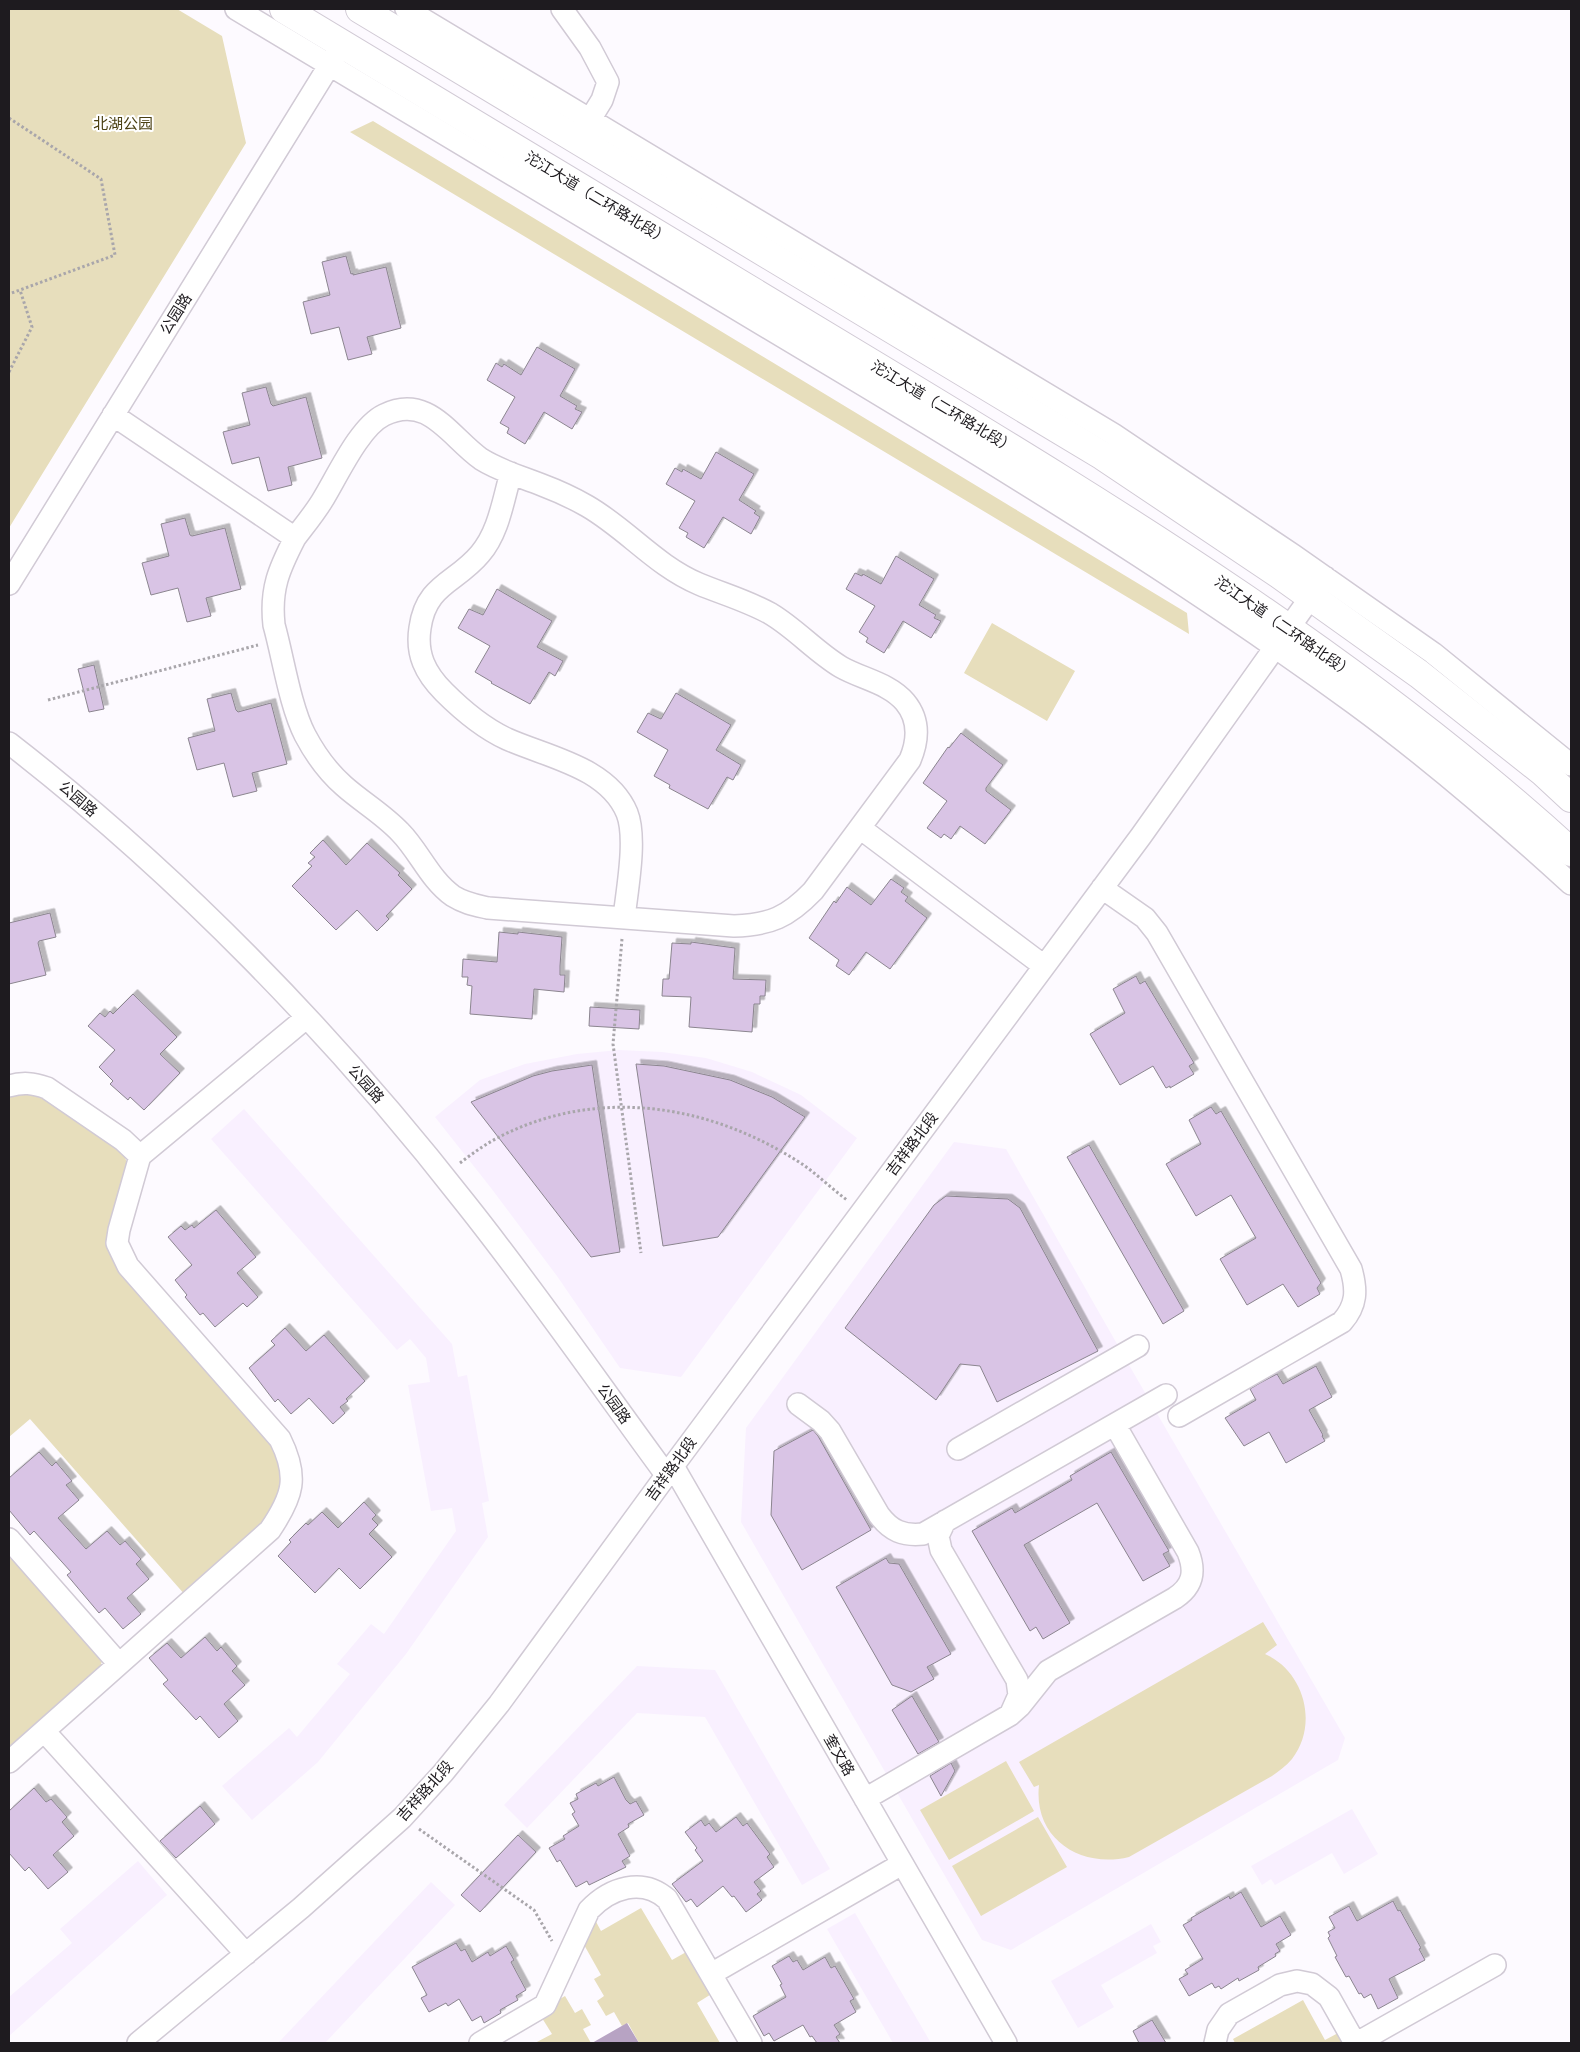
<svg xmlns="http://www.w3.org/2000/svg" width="1580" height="2052" font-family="Rubik,'Noto Sans SC',sans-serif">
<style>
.built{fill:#f9f0ff}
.green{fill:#e7debc}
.water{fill:#b7a3c3}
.building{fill:#d9c4e5;stroke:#8b858f;filter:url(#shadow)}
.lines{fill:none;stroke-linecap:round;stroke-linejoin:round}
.minor-casing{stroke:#d1cad5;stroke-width:24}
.highway-casing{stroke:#d1cad5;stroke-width:30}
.path{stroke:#a9a6ab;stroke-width:3;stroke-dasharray:2.5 2.5;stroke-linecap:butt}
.minor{stroke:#fff;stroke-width:21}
.highway{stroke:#fff;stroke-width:28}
.labels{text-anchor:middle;stroke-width:4;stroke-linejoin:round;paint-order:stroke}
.park-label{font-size:15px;fill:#4a3f11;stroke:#fff}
.street-label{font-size:15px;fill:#1e1b1f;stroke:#fff}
</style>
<defs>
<filter id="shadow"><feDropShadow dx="4.5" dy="-4.5" stdDeviation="0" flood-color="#0004"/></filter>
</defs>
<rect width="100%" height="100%" fill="#fdfaff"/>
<path class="built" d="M619 1050 662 1052 706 1058 752 1072 801 1095 857 1138 681 1377 620 1368 557 1276 491 1188 435 1117 480 1080 525 1064 577 1054Z
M244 1109 452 1344 458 1377 467 1375 489 1501 482 1503 488 1537 406 1654 318 1762 252 1820 222 1786 289 1728 297 1737 350 1674 337 1664 371 1624 384 1634 456 1531 452 1508 431 1511 408 1385 430 1382 426 1358 410 1339 397 1350 211 1139Z
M954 1142 1006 1149 1129 1365 1345 1738 1338 1760 1011 1950 982 1940 741 1522 746 1428Z
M637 1666 715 1670 830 1869 802 1885 705 1717 637 1713 527 1828 504 1805Z
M1352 1809 1378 1854 1344 1874 1332 1853 1275 1885 1271 1879 1262 1885 1251 1866Z
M138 1861 167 1895 9 2036V1997L72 1943 60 1929Z
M431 1882 455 1905 325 2043H278Z
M855 1913 931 2043H893L827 1929Z
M1151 1924 1161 1942 1153 1946 1157 1953 1101 1985 1114 2007 1078 2028 1051 1981Z"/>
<path class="green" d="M9 9H177L222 36 246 143 9 528Z
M373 121 1187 613 1189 634 350 132Z
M992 623 1075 671 1047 721 964 673Z
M31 1091 118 1146 125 1157 128 1167 111 1230 273 1443C280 1457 287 1476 283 1492 277 1521 209 1575 186 1596L30 1419 9 1437V1094Z
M9 1549 103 1656 100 1669 11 1748 9 1745Z
M1263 1622 1277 1645 1265 1654C1304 1671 1319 1724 1292 1759 1286 1766 1279 1771 1272 1776L1129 1857C1080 1869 1033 1838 1039 1785L1034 1787 1019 1762Z
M1006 1761 1034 1811 949 1860 920 1810Z
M1038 1817 1067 1867 981 1916 952 1866Z
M641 1908 672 1960 688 1951 713 1993 697 2003 720 2043H639L628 2023 622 2026 614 2012 606 2016 597 2001 604 1996 594 1979 601 1975 583 1943 594 1918 601 1931Z
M565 1996 575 2013 582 2009 591 2025 583 2029 591 2043H535L552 2034 542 2018 558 2000Z
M1303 2000 1325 2040 1340 2032 1347 2043H1235L1233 2039Z"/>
<path class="water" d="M627 2023 639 2043H592Z"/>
<path class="building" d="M346 256 351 274 353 273V275L386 267 401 328 367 337 372 354 348 360 339 327 311 334 303 302 330 295 322 262Z
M537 347 575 369 560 396 577 406 575 409 582 412 572 429 544 412 525 444 507 433 509 428 500 423 515 397 487 380 496 363 502 367 504 364 521 375Z
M266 387 271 404 273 406 306 397 322 458 288 467 292 485 268 491 259 457 232 464 223 432 250 425 242 393Z
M716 452 754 474 739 500 756 511 754 513 760 517 751 534 723 517 704 548 686 537 688 533 679 528 695 501 666 484 675 468 682 472 683 469 701 479Z
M185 518 190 535 192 536 225 528 241 589 206 598 211 616 187 622 178 588 151 595 142 563 169 556 161 524Z
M896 556 934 579 919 605 936 615 934 618 941 621 931 638 903 621 884 653 866 642 868 638 859 632 875 606 846 589 855 573 862 576 863 574 881 584Z
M497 589 552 621 537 647 563 661 555 676 549 672 530 704 491 683 492 682 475 672 490 646 458 628 469 609 483 615Z
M94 665 104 709 89 712 78 669Z
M231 693 236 710 238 712 271 703 287 764 252 773 257 791 233 797 224 763 197 770 188 738 215 731 207 699Z
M676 693 731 725 716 750 741 765 733 780 727 777 708 809 669 788 670 785 654 776 668 750 637 732 648 713 661 719Z
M961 733 1003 765 986 788V791L1011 810 985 844 960 826 951 839 944 834 941 838 927 828 947 801 923 783 948 747 949 748Z
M323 840 346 865 367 843 400 873 398 875 412 889 386 916 389 919 377 931 357 910 336 930 292 886 312 866 308 863 315 857 310 853Z
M891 879 904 888 901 892 908 897 905 901 927 918 890 969 866 952 849 975 836 966 839 960 809 938 834 901 836 903 847 887 871 905Z
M50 913 56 937 39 941 38 943 46 975 9 984V923Z
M499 932 518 934V932L562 937 560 966V975H565L564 992 534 989 532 1019 470 1014 472 986 467 985 468 977H462L463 959 497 962Z
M691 942 735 948 733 979 766 980 765 996H760V1004H754L752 1032 689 1027 691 997 662 996 663 979H669L672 943 691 944Z
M1136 976 1140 984 1145 981 1194 1063 1189 1066 1194 1074 1170 1088V1086L1166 1088 1153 1066 1120 1085 1090 1034 1125 1013 1113 989Z
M133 994 177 1037 160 1054 180 1073 144 1110 130 1097 128 1100 110 1084 113 1081 99 1067 115 1050 88 1026 100 1013 105 1017 110 1011 113 1014Z
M590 1007 640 1010 639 1029 589 1026Z
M636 1064 664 1066 730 1080 772 1097 805 1117 718 1237 663 1246Z
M592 1065 620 1252 591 1257 471 1102 533 1076 552 1071Z
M1211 1107 1216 1114 1221 1111 1321 1283 1317 1288 1320 1294 1298 1307 1283 1284 1247 1305 1220 1259 1256 1238 1231 1195 1196 1216 1166 1164 1201 1144 1189 1120Z
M1089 1145 1184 1311 1163 1324 1067 1157Z
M946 1196 1008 1199 1020 1208 1098 1351 997 1402 980 1366 960 1364 936 1400 845 1328 934 1205Z
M216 1210 256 1257 237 1273 258 1297 247 1307 243 1303 215 1327 203 1313 200 1315 185 1297 187 1295 175 1280 192 1265 168 1237 181 1226 185 1230 192 1225 194 1228Z
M285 1328 306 1351 324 1335 365 1381 346 1399 348 1401 340 1407 345 1413 333 1424 309 1398 291 1414 278 1399 275 1402 249 1368 275 1345 271 1341Z
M1316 1366 1332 1397 1309 1410 1323 1435 1322 1436 1325 1441 1286 1463 1269 1432 1244 1446 1225 1418 1256 1400 1250 1389 1260 1383 1277 1374 1283 1384Z
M813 1430 818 1436 871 1530 802 1570 771 1515 774 1451Z
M39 1452 52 1466 56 1462 72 1481 66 1485 79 1500 58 1518 86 1549 107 1531 120 1545 125 1541 141 1559 136 1564 149 1579 127 1598 141 1614 123 1629 105 1608 99 1613 67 1575 71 1572 34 1531 30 1535 9 1510V1478Z
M1111 1452 1169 1551 1163 1554 1170 1566 1143 1581 1097 1503 1024 1545 1070 1623 1043 1639 1036 1627 1030 1631 972 1531 1012 1508 1015 1513 1072 1480 1070 1476Z
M364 1502 376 1515 372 1519 378 1525 369 1534 392 1557 360 1589 339 1568 315 1593 278 1556 291 1542 289 1540 306 1523 308 1525 322 1512 338 1528Z
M886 1558 889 1563 899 1564 951 1654 927 1667 934 1679 911 1692 892 1685 836 1587Z
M205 1637 217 1651 221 1647 237 1666 232 1671 245 1685 224 1704 238 1721 219 1738 200 1716 196 1720 163 1684 168 1680 149 1658 167 1643 181 1658Z
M912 1696 939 1742 918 1754 892 1710Z
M951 1763 955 1771 941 1796 930 1776Z
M614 1777 626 1800 630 1804 636 1801 644 1815 628 1824 629 1827 618 1834 630 1856 622 1861 626 1867 589 1885 587 1881 576 1887 560 1860 557 1862 549 1848 565 1839 563 1836 579 1826 572 1814 575 1812 570 1803 578 1799 576 1794 596 1783 598 1786Z
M34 1788 46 1802 51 1799 67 1817 62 1822 74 1836 53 1855 68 1872 48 1889 29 1867 25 1871 9 1853V1811Z
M200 1806 215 1824 176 1858 160 1841Z
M736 1817 743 1826 747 1823 770 1854 767 1857 774 1867 754 1882 761 1891 757 1894 762 1900 746 1912 734 1896 732 1897 723 1886 697 1907 691 1899 686 1902 672 1884 703 1861 695 1850 697 1848 685 1832 701 1820 705 1826 709 1823 716 1832Z
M518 1835 536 1852 480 1912 461 1895Z
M1241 1892 1261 1927 1280 1916 1291 1935 1276 1944 1280 1951 1275 1954 1276 1956 1258 1967 1259 1970 1239 1981 1238 1978 1221 1989 1219 1986 1215 1988 1212 1983 1189 1996 1179 1979 1188 1974 1185 1970 1203 1959 1183 1925 1192 1920 1191 1918 1229 1896 1230 1899Z
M1393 1901 1398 1911 1400 1910 1421 1948 1419 1949 1425 1960 1389 1979 1398 1998 1378 2009 1371 1994 1364 1998 1361 1993 1359 1994 1349 1976 1346 1977 1335 1957 1337 1956 1328 1938 1330 1936 1328 1932 1335 1928 1329 1917 1349 1906 1357 1921Z
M456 1943 461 1951 465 1949 472 1962 488 1952 490 1956 506 1946 514 1960 511 1962 526 1990 516 1996 518 2000 500 2010 501 2013 484 2023 481 2016 472 2021 459 1999 448 2006 446 2003 429 2012 421 1998 427 1995 412 1967Z
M789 1956 793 1962 797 1960 803 1970 825 1957 831 1968 835 1966 854 1999 850 2001 856 2012 834 2025 840 2034 836 2037 840 2043H817L812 2036 810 2037 803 2025 774 2041 769 2033 764 2036 753 2016 786 1997 780 1985 782 1984 772 1966Z
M1152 2020 1166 2043H1139L1133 2031Z"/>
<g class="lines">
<defs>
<path id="minor" d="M236 9C429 125 622 240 815 356 999 466 1182 578 1355 704 1430 759 1503 822 1571 884
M406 9 1113 434 1293 555 1433 653 1571 765
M562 9 590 48 608 82 602 100 583 131
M113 415 295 538C304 526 314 514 322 501 337 477 359 427 384 415 428 393 450 437 481 459 500 471 522 477 542 485 558 491 573 498 587 506 627 529 656 566 699 584 723 594 748 601 771 614 796 629 816 652 841 667 862 679 889 683 905 702 920 720 918 741 910 760L813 891C788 917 770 925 734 926L488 908C475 905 464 903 453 896 430 880 419 851 400 832 383 814 362 802 344 786 328 772 315 754 305 735 290 706 283 657 274 625 270 589 279 569 295 538
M511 473C503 500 499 532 480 554 456 583 426 584 420 628 416 654 425 673 444 692 462 710 483 728 507 739 547 757 608 767 627 813 637 838 627 890 624 918
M9 584 337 53
M9 743C178 874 334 1035 466 1204 536 1292 600 1385 667 1476
M860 828 1044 966
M1102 888 1145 918 1157 933 1351 1269C1357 1290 1357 1305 1342 1322L1179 1416
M9 1086C23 1082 33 1083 47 1088L123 1140 140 1156
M798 1404 821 1421 830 1431 879 1515C891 1531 903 1536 923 1534L1166 1395
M958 1449 1138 1346
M673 1466 1006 2043
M945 1521 938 1536 941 1550 1017 1680 1019 1695 1011 1713
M9 1539 119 1664
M44 1731 246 1954
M9 1762 270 1530C293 1496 299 1477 280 1439L128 1266 117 1243 119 1230 140 1156 306 1018
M865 1799 1010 1715 1020 1706 1048 1671 1175 1598C1193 1586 1196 1572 1188 1552L1115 1425
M711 1974 902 1864
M138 2043 301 1908 402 1818 443 1773 499 1704 673 1466 1141 836 1325 577
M480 2043 545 2005 589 1910C610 1888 642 1877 667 1899L751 2043
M1215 2043 1218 2030 1229 2014 1280 1985 1297 1981 1312 1984 1329 1997 1355 2043
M1357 2043 1495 1965"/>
<path id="highway" d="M284 9C483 129 682 249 881 369 1121 514 1363 662 1571 852
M360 9 1103 456 1279 574 1419 674 1543 772 1571 798"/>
</defs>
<use href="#minor" class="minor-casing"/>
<use href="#highway" class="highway-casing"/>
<path class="path" d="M9 118 101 179 115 255 9 294
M9 372 32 327 20 290
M48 700 258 645
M622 939 613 1044 641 1253
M460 1163C473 1153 487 1143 501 1136 601 1086 712 1105 802 1164 818 1175 832 1189 847 1200
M419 1829 534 1910 552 1941"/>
<use href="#minor" class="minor"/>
<use href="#highway" class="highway"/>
</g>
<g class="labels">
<g class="park-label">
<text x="123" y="129">北湖公园</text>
</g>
<g class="street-label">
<text transform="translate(597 198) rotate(31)" y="5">沱江大道（二环路北段）</text>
<text transform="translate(176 314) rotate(-58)" y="5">公园路</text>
<text transform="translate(943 407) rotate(31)" y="5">沱江大道（二环路北段）</text>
<text transform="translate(1284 627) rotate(35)" y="5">沱江大道（二环路北段）</text>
<text transform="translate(78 799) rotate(41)" y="5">公园路</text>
<text transform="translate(366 1084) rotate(48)" y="5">公园路</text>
<text transform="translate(912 1144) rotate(-53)" y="5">吉祥路北段</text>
<text transform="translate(614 1404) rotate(54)" y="5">公园路</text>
<text transform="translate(671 1469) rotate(-54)" y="5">吉祥路北段</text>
<text transform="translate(839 1755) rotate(60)" y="5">奎文路</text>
<text transform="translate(425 1791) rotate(-48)" y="5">吉祥路北段</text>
</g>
</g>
<rect width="1580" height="2052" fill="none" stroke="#1e1b1f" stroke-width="20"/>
</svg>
